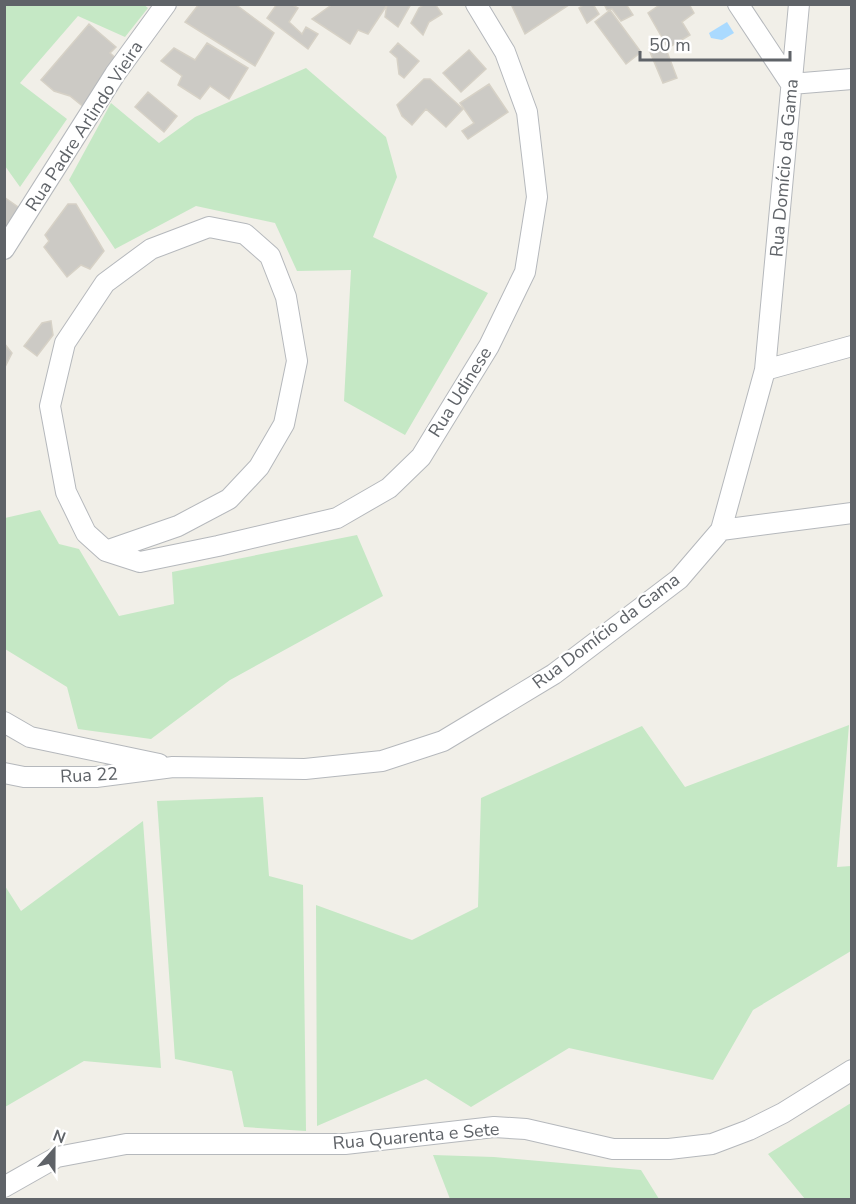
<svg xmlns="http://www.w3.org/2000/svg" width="856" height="1204" font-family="'Nunito Sans',sans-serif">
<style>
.green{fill:#c5e8c5}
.water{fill:#aadaff}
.building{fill:#cccac5;stroke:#d6d1c6;stroke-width:1.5}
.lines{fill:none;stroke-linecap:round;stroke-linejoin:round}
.minor-casing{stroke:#b5b8bc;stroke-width:22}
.minor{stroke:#fff;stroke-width:20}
.labels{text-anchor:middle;stroke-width:4.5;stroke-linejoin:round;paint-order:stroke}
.street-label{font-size:18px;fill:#5f6368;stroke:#fff}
</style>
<rect width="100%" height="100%" fill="#f1efe8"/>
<path class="green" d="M143 4 148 8 125 37 78 16 20 83 67 119 20 187 5 166V5Z
M306 68 386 137 397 177 373 237 488 293 405 435 344 401 351 270 297 271 275 223 196 206 115 249 69 180 111 103 159 143 195 117Z
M40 510 59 544 79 549 119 616 174 604 172 572 357 535 383 596 230 680 151 739 78 729 67 687 5 649V518Z
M849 725 837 867 851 866V951L753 1010 713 1080 569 1048 471 1107 426 1079 317 1126 316 905 412 940 478 907 481 798 642 726 685 787Z
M263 797 269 876 303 885 306 1131 244 1127 232 1071 175 1059 157 801Z
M143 821 161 1068 84 1061 5 1107V886L21 911Z
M851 1103V1199H805L768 1154Z
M433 1155 494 1157 641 1170 659 1199H450Z"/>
<path class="water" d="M727 22 734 33 722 40 711 38 709 33Z"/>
<path class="building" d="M199 4H235L274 33 255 66 185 22Z
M277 4H291L298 8 289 22 302 34 306 27 318 34 308 49 267 18Z
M333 4H386L387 5 368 34 358 30 350 44 312 19Z
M387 4H411L398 27 385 17Z
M425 4H435L442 14 429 22 423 35 411 23 419 8Z
M511 4H568L569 5 525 34Z
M585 4H593L599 14 587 23 579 8Z
M604 4H626L633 15 621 21 612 9 607 10Z
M689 4 694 13 682 22 690 35 668 48 648 13 661 4Z
M610 10 641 52 626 64 595 22Z
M89 24 116 47 110 53 118 60 98 83 101 90 85 108 70 96 54 91 41 80Z
M207 43 248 68 229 99 210 86 200 99 178 85 182 76 161 61 174 48 195 60Z
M398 43 419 61 404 78 399 74 397 58 390 52Z
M666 49 677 78 663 83 650 52Z
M469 50 486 69 461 92 443 73Z
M424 79H430L463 109 446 127 426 109 412 125 402 116 397 105Z
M489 84 508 112 468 139 462 131 474 123 460 103Z
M148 92 177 116 164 132 135 107Z
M4 197 25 212 10 231 4 227Z
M68 204H76L104 251 90 269 81 265 67 277 44 247 49 241 45 235Z
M51 321 53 335 37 356 24 346 42 323Z
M4 343 12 353 4 369Z"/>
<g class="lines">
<defs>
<path id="minor" d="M738 4 791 84
M791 84 852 79
M4 249 115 74 166 4
M765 370 852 346
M721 530 852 513
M106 551 178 526 229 499 259 467 284 424 297 361 286 297 270 256 245 234 209 227 151 249 105 283 65 343 50 406 66 492 86 533 106 551 140 562 218 546 337 518 389 488 421 457 489 346 525 272 537 197 527 112 505 52 476 4
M4 722 30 737 159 764
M4 773 24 777H96L173 767 305 769 382 761 443 741 554 674 679 579 721 530 765 370 799 4
M4 1187 57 1157 126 1144H345L494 1127 526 1129 613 1149H669L712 1144 749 1130 783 1113 852 1070"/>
</defs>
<use href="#minor" class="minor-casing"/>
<use href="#minor" class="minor"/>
</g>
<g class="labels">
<g class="street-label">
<text transform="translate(84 126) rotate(-57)" y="6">Rua Padre Arlindo Vieira</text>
<text transform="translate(784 168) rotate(-85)" y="6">Rua Domício da Gama</text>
<text transform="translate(460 392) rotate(-58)" y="6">Rua Udinese</text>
<text transform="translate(606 631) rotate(-37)" y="6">Rua Domício da Gama</text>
<text transform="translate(89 775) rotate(-3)" y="6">Rua 22</text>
<text transform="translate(416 1136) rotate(-5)" y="6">Rua Quarenta e Sete</text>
</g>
</g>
<rect width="856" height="1204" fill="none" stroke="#5f6368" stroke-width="12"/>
<g transform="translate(54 1150) rotate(21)" stroke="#ffffff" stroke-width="4.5" paint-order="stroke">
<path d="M0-4.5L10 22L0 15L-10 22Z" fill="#5f6368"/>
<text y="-9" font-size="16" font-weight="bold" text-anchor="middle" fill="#5f6368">N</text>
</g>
<path d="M640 51v9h150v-9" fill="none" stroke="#5f6368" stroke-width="3"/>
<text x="649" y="51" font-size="18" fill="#5f6368" stroke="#ffffff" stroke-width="4.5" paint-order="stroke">50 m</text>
</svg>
